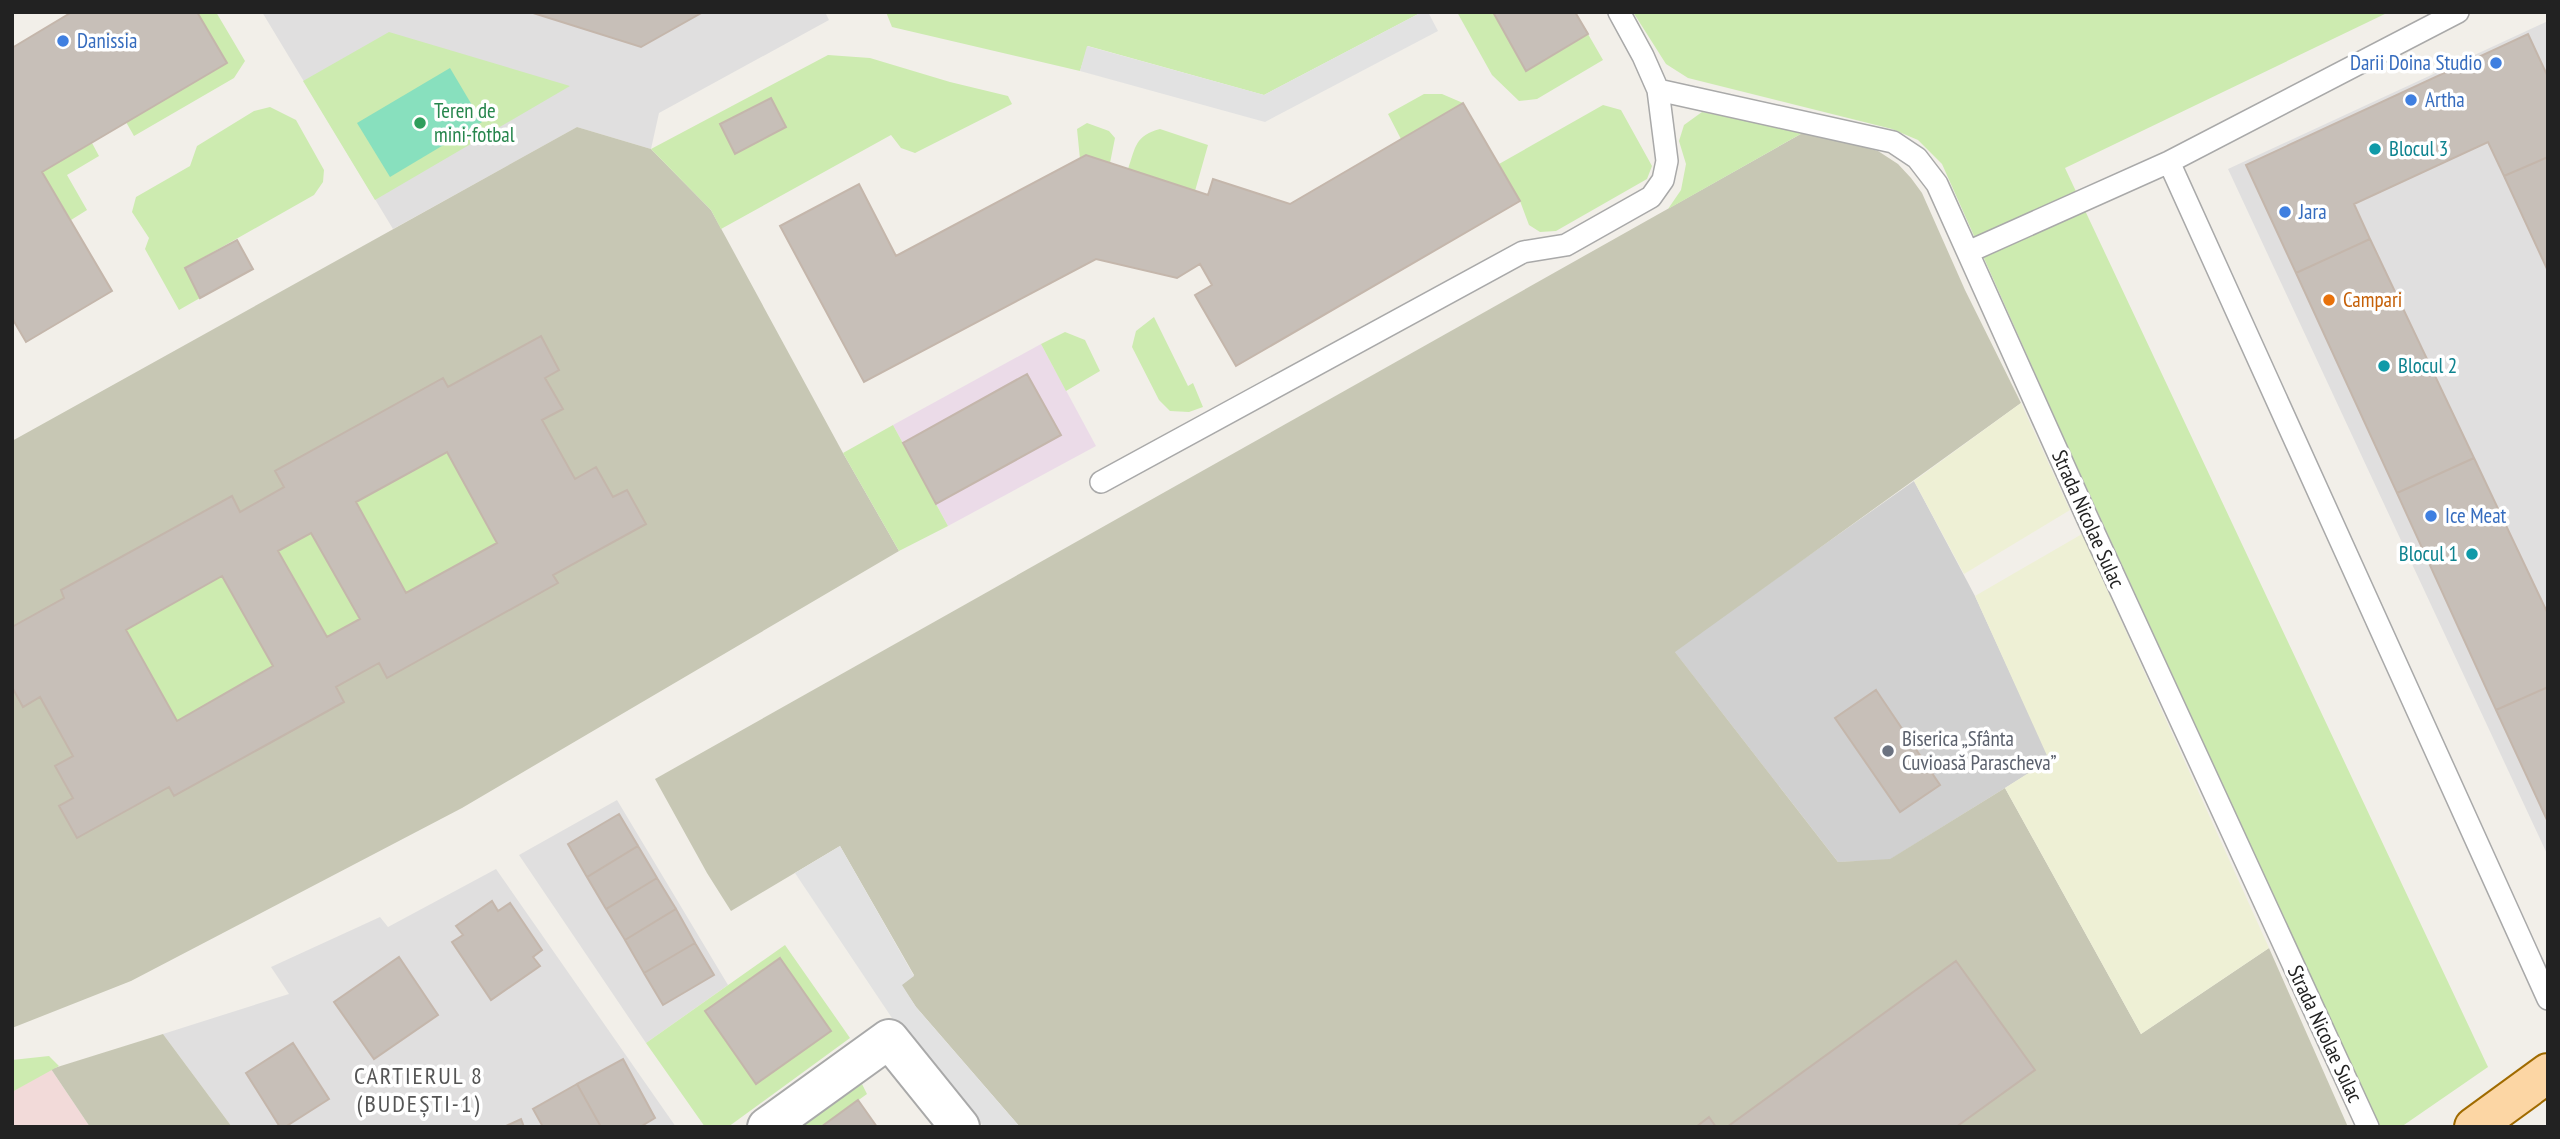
<svg xmlns="http://www.w3.org/2000/svg" width="2560" height="1139" font-family="'PT Sans Narrow',sans-serif">
<style>
.residential{fill:#e0dfdf}
.commercial{fill:#f2dad9}
.industrial{fill:#ebdbe8}
.religious{fill:#d0d0d0}
.construction{fill:#c7c7b4}
.farmland{fill:#eef0d5}
.grass{fill:#cdebb0;fill-rule:evenodd}
.pitch{fill:#88e0be}
.parking{fill:#e2e2e2}
.building{fill:#c7bfb8;stroke:#c4b6ab;stroke-width:2;fill-rule:evenodd}
.lines{fill:none;stroke-linecap:round;stroke-linejoin:round}
.service-casing{stroke:#a9a9a9;stroke-width:24}
.minor-casing{stroke:#a9a9a9;stroke-width:42}
.primary-casing{stroke:#a06b00;stroke-width:42}
.service{stroke:#fff;stroke-width:21}
.minor{stroke:#fff;stroke-width:38}
.primary{stroke:#fcd6a4;stroke-width:38}
.shop-dot{fill:#3f7fe0;stroke:#fff;stroke-width:2.5}
.leisure-dot{fill:#2e9e5b;stroke:#fff;stroke-width:2.5}
.culture-dot{fill:#0f9aa8;stroke:#fff;stroke-width:2.5}
.food-dot{fill:#e8710a;stroke:#fff;stroke-width:2.5}
.worship-dot{fill:#6b7280;stroke:#fff;stroke-width:2.5}
.labels{text-anchor:middle;stroke-width:7;stroke-linejoin:round;paint-order:stroke}
.shop-label{font-size:21px;fill:#366cbe;stroke:#fff;text-anchor:start}
.leisure-label{font-size:21px;fill:#27864d;stroke:#fff;text-anchor:start}
.culture-label{font-size:21px;fill:#0d838f;stroke:#fff;text-anchor:start}
.food-label{font-size:21px;fill:#c56008;stroke:#fff;text-anchor:start}
.street-label{font-size:21px;fill:#222;stroke:#fff}
.worship-label{font-size:21px;fill:#5b616d;stroke:#fff;text-anchor:start}
.quarter-label{font-size:24px;letter-spacing:2px;fill:#555;stroke:#fff}
</style>
<rect width="100%" height="100%" fill="#f2efe9"/>
<path class="residential" d="M262 12H825L829 20 659 113 651 149 577 127 393 229Z
M2548 21V856L2228 169Z
M617 800 728 985 646 1043 519 855Z
M496 869 676 1127H232L163 1034 289 994 271 967 380 917 388 927Z"/>
<path class="commercial" d="M51 1069 90 1127H12V1092Z"/>
<path class="industrial" d="M1041 344 1096 446 948 526 893 425Z"/>
<path class="religious" d="M1914 481 1975 596 2050 760 1889 860 1838 862 1674 651Z"/>
<path class="construction" d="M577 127 651 149 711 210 843 453 899 551 462 808 131 981 12 1028V441Z
M1806 131 1878 151 1898 164 1911 178 1922 193 1965 290 2021 403 1675 652 1838 862 1890 859 2005 788 2141 1034 2269 948 2348 1127H1020L916 1007 901 985 914 975 840 846 731 911 707 873 655 779Z
M163 1034 232 1127H90L51 1069Z"/>
<path class="farmland" d="M2021 403 2070 510 1964 574 1914 481Z
M2082 534 2269 948 2141 1034 2005 788 2049 760 1975 596Z"/>
<path class="grass" d="M197 12H216L245 61 234 78 134 136 126 122 227 63Z
M886 12H1422L1264 95 1088 46 1080 71 892 27Z
M1457 12H1493L1526 71 1588 34 1603 60 1537 99 1519 101 1492 75Z
M1633 12H2389L2065 168 2488 1067 2401 1127H2380L2072 456 1942 164 1918 140 1892 129 1688 78 1666 64Z
M389 32 570 86 375 200 303 81Z
M828 55 870 58 950 82 1008 96 1012 104 915 153 901 148 891 135 721 229 711 210 651 149Z
M1424 94H1442L1463 103 1401 139 1388 114Z
M1603 105 1621 110 1652 166 1647 179 1556 231 1540 232 1529 225 1520 201 1499 164Z
M270 107 296 120 324 170 323 182 314 195 185 268 200 298 179 310 145 249 149 238 132 212 136 197 190 166 197 146 254 111Z
M1702 112 1806 131 1668 209 1681 190 1686 164 1679 141 1684 125Z
M1087 123 1109 131 1115 138 1110 163 1080 159 1077 129Z
M1160 129 1208 145 1195 191 1128 169C1136 146 1135 136 1160 129Z
M92 143 99 156 67 175 87 210 71 220 42 172Z
M1154 317 1188 386 1193 383 1203 407 1189 412 1170 411 1159 400 1132 347 1136 331Z
M1065 332 1085 340 1100 371 1066 391 1041 344Z
M893 425 948 526 899 551 843 453Z
M447 452 497 543 406 593 356 502Z
M311 533 360 619 327 637 278 551Z
M222 576 273 666 177 721 126 630Z
M785 945 850 1038 728 1127H705L646 1043ZM779 958 831 1031 756 1084 705 1011Z
M49 1056 59 1066 12 1092V1060Z
M862 1084 867 1094 821 1127H801Z"/>
<path class="pitch" d="M450 68 482 122 390 177 357 123Z"/>
<path class="parking" d="M1422 12H1428L1438 31 1265 122 1080 71 1087 46 1264 95Z
M840 846 914 976 902 985 916 1007 1020 1127H984L894 1021 795 873Z"/>
<path class="building" d="M72 12H197L227 63 42 172 112 291 26 342 12 318V48Z
M530 12H703L641 47Z
M1493 12H1575L1588 34 1526 71Z
M2528 34 2548 77V157L2504 176 2488 142 2354 204 2370 239 2296 273 2246 165Z
M771 98 786 127 735 154 720 124Z
M1463 103 1520 201 1236 366 1195 295 1212 285 1200 264 1177 278 1096 259 864 382 780 226 859 184 896 256 1086 155 1208 195 1213 179 1290 204Z
M2548 157V271L2504 176Z
M2370 239 2474 458 2397 493 2296 273Z
M237 240 253 269 200 298 185 268Z
M541 336 559 370 545 378 563 409 542 420 575 479 596 467 613 497 627 490 646 524 553 575 558 583 387 678 379 663 336 687 344 702 174 796 169 787 77 838 59 806 73 798 55 766 73 756 40 697 23 707 12 687V627L64 598 61 590 232 496 240 512 284 487 275 471 443 378 448 387ZM447 452 497 543 406 593 356 502ZM311 533 360 619 327 637 278 551ZM222 576 273 666 177 721 126 630Z
M1027 374 1061 435 936 504 903 443Z
M2474 458 2548 614V687L2496 710 2397 493Z
M2548 687V822L2496 710Z
M1876 690 1940 785 1900 812 1835 718Z
M619 814 638 846 587 877 568 844Z
M638 846 657 878 606 909 587 877Z
M657 878 676 909 625 940 606 909Z
M492 901 498 911 510 903 542 950 533 957 540 966 491 1000 452 942 463 935 456 926Z
M676 909 695 943 644 973 625 940Z
M695 943 714 975 663 1005 644 973Z
M399 957 438 1015 374 1059 334 1002Z
M780 958 831 1031 756 1084 705 1011Z
M1956 961 2035 1070 1956 1127H1727Z
M293 1043 329 1099 285 1127H280L246 1073Z
M623 1059 655 1118 640 1127H601L577 1084Z
M577 1084 601 1127H543L533 1109Z
M858 1100 877 1127H821Z
M1709 1117 1716 1127H1696Z
M521 1119 524 1127H504Z"/>
<g class="lines">
<defs>
<path id="service" d="M1658 90 1893 142 1917 158 1937 184 2086 515 2368 1127
M2169 162 2548 999
M1968 252 2169 162 2458 12
M1101 482 1523 252 1566 245 1651 197 1663 180 1667 161 1658 90 1643 56 1619 12"/>
<path id="minor" d="M767 1127 889 1039 960 1127"/>
<path id="primary" d="M2474 1127 2548 1073"/>
</defs>
<use href="#service" class="service-casing"/>
<use href="#minor" class="minor-casing"/>
<use href="#primary" class="primary-casing"/>
<use href="#service" class="service"/>
<use href="#minor" class="minor"/>
<use href="#primary" class="primary"/>
</g>
<g class="shop-dot">
<circle cx="63" cy="41" r="7"/>
<circle cx="2496" cy="63" r="7"/>
<circle cx="2411" cy="100" r="7"/>
<circle cx="2285" cy="212" r="7"/>
<circle cx="2431" cy="516" r="7"/>
</g>
<circle class="leisure-dot" cx="420" cy="123" r="7"/>
<g class="culture-dot">
<circle cx="2375" cy="149" r="7"/>
<circle cx="2384" cy="366" r="7"/>
<circle cx="2472" cy="554" r="7"/>
</g>
<circle class="food-dot" cx="2329" cy="300" r="7"/>
<circle class="worship-dot" cx="1888" cy="751" r="7"/>
<g class="labels">
<g class="shop-label">
<text x="77" y="48">Danissia</text>
<text x="2482" y="70" text-anchor="end">Darii Doina Studio</text>
<text x="2425" y="107">Artha</text>
<text x="2299" y="219">Jara</text>
<text x="2445" y="523">Ice Meat</text>
</g>
<g class="leisure-label">
<text x="434" y="118">Teren de<tspan x="434" dy="24">mini-fotbal</tspan></text>
</g>
<g class="culture-label">
<text x="2389" y="156">Blocul 3</text>
<text x="2398" y="373">Blocul 2</text>
<text x="2458" y="561" text-anchor="end">Blocul 1</text>
</g>
<g class="food-label">
<text x="2343" y="307">Campari</text>
</g>
<g class="street-label">
<text transform="translate(2088 519) rotate(66)" y="7">Strada Nicolae Sulac</text>
<text transform="translate(2325 1034) rotate(65)" y="7">Strada Nicolae Sulac</text>
</g>
<g class="worship-label">
<text x="1902" y="746">Biserica „Sfânta<tspan x="1902" dy="24">Cuvioasă Parascheva”</tspan></text>
</g>
<g class="quarter-label">
<text x="419" y="1084">CARTIERUL 8<tspan x="419" dy="28">(BUDEȘTI-1)</tspan></text>
</g>
</g>
<rect width="2560" height="1139" fill="none" stroke="#222222" stroke-width="28"/>
</svg>
